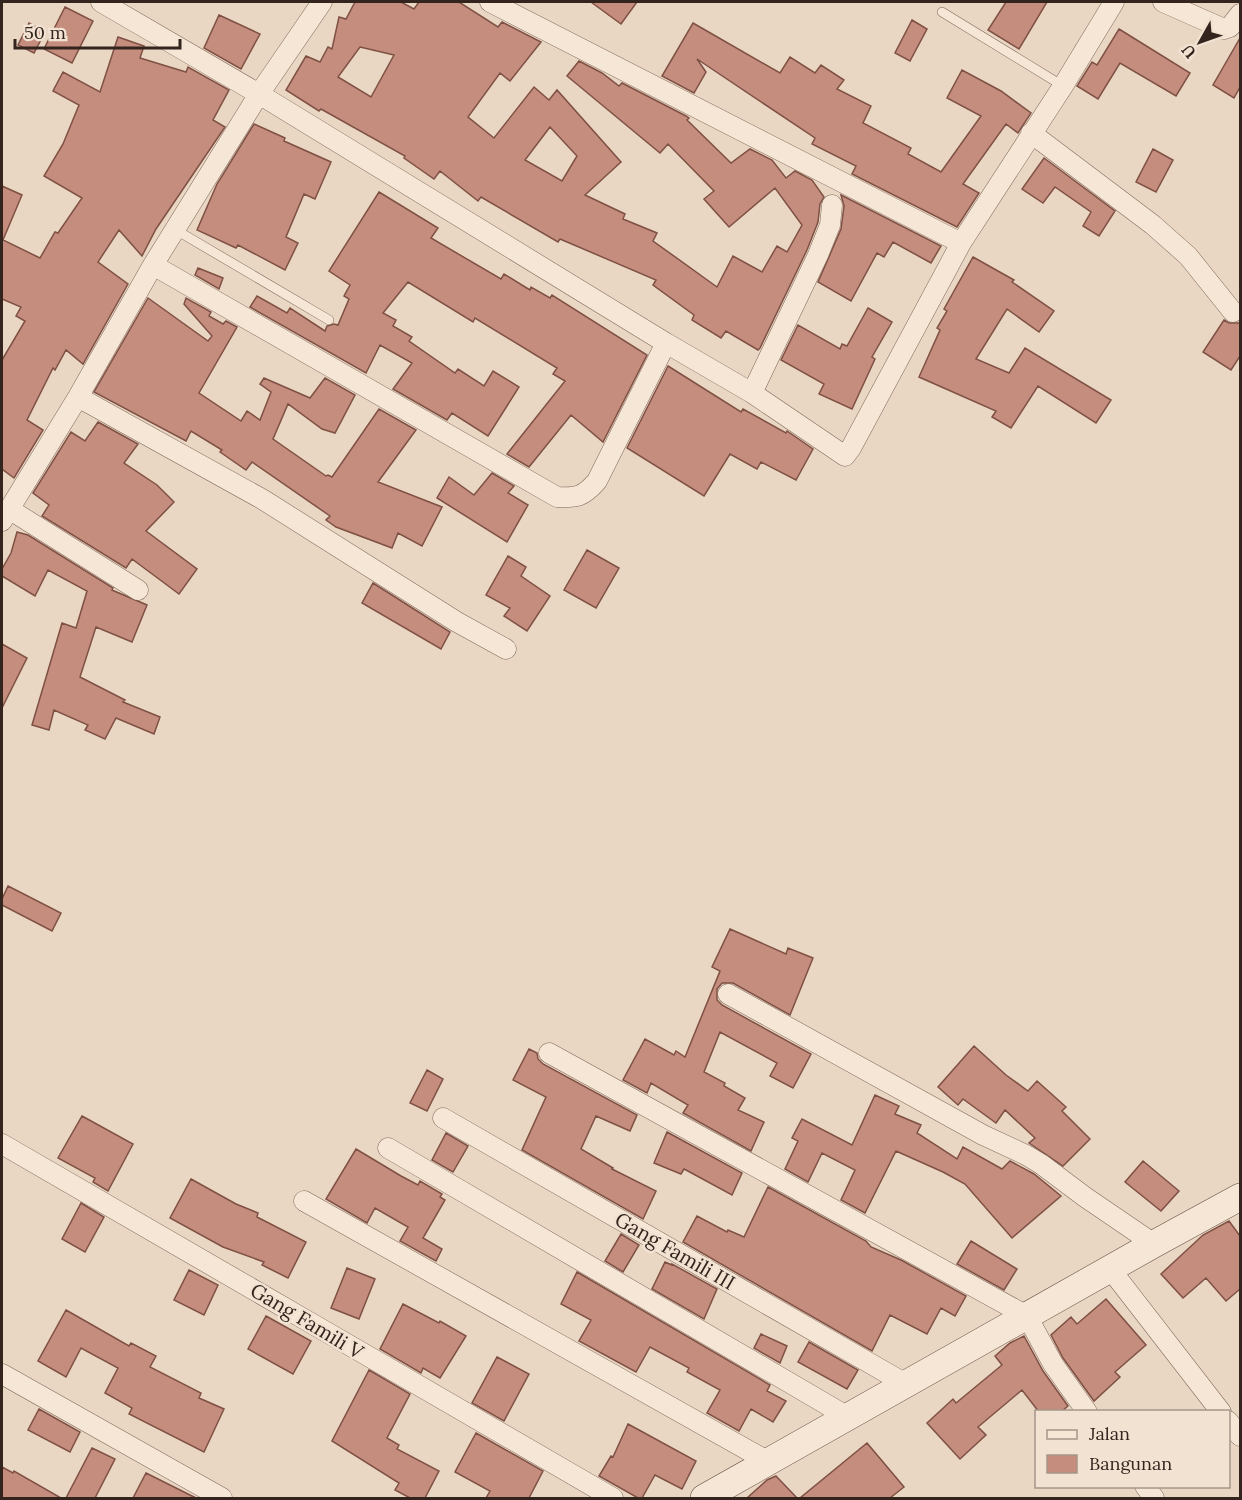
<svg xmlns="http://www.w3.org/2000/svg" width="1242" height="1500" font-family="Lora,serif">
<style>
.building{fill:#c48d7d;stroke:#7f5044;stroke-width:1.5;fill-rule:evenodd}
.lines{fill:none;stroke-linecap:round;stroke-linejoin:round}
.lane-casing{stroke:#82695c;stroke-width:10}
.street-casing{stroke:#82695c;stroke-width:21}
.secondary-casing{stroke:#644a3f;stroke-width:28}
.lane{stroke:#f5e6d6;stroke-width:9}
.street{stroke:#f5e6d6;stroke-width:20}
.secondary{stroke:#f5e6d6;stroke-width:27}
.labels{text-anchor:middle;stroke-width:5;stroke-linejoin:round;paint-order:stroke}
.street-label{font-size:20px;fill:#33241e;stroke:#f1e2d2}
</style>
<rect width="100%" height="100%" fill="#e9d7c3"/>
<path class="building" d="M355 2H401L414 9 419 2H459L498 27 502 22 541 42 510 81 500 73 468 117 494 138 534 87 549 100 557 90 621 162 585 195 625 214 623 219 657 233 653 241 717 287 733 256 762 272 777 246 787 252 802 225 775 188 729 227 704 199 714 191 668 144 660 153 567 76 579 61 602 73 619 86 622 83 686 116 689 118 687 120 731 163 750 149 772 160 786 178 795 171 812 180 824 197 820 204 818 222 807 250 760 348 758 350 726 331 721 338 692 320 694 315 653 285 656 280 560 239 558 242 481 197 478 201 440 171 434 179 404 158 405 156 321 109 319 111 286 90 306 56 320 62 328 47 332 49 339 17 346 19ZM360 47 394 55 371 97 338 77ZM550 127 577 156 562 181 525 160Z
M591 2H637L621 24Z
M1006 2H1047L1019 49 988 30Z
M65 7 93 21 72 63 44 49Z
M219 15 260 34 241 69 204 48Z
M912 20 927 29 910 61 895 53Z
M29 23 45 32 34 53 18 45Z
M693 23 780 73 790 57 815 73 821 65 844 80 837 89 871 106 863 123 911 148 908 154 941 172 981 116 947 98 962 70 1001 91 1031 113 1018 133 1006 124 963 184 979 193 957 227 852 174 856 166 812 144 815 138 697 59 706 72 694 93 662 76Z
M1119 29 1190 73 1176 96 1120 63 1098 99 1077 86 1092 62 1097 65Z
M118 37 144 46 140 58 186 72 188 67 229 90 213 120 225 127 156 229 142 256 119 230 98 262 128 284 83 364 66 350 55 370 53 368 27 420 43 430 14 478 2 469V360L25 321 16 316 21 307 2 299V186L22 195 3 240 40 258 55 232 58 233 82 198 44 176 63 144 79 105 53 91 63 72 100 92Z
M1240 38V87L1234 98 1213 85Z
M254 124 285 138 284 141 331 162 315 199 304 194 286 237 298 243 285 270 238 245 236 248 197 230 217 184Z
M1153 149 1173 160 1156 192 1136 182Z
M1044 158 1115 211 1099 236 1083 226 1091 212 1055 187 1043 203 1022 189Z
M379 192 438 228 431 238 501 279 504 274 530 290 531 287 550 298 552 295 647 355 603 442 571 415 529 467 507 454 565 381 553 374 557 368 475 318 473 322 408 282 383 313 396 320 393 326 412 337 409 341 455 373 458 369 484 386 493 371 519 387 488 436 452 413 447 420 393 389 412 363 380 345 366 373 250 307 257 296 287 313 290 308 325 331 327 326 334 324 338 325 349 299 344 296 350 285 329 271Z
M841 195 941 246 931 263 893 242 884 257 877 253 851 301 818 282 841 229 844 206Z
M973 257 1014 280 1012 282 1054 311 1039 332 1007 309 976 359 1009 373 1025 348 1111 400 1096 423 1038 386 1011 428 992 417 996 411 919 377 940 330 937 328 947 311 944 309Z
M198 268 223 278 219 289 195 275Z
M148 298 208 341 212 336 184 304 186 298 211 312 209 316 223 324 226 321 237 327 199 393 241 421 247 411 260 420 271 392 260 384 264 378 310 398 325 378 355 395 335 433 322 429 288 404 273 439 326 476 328 475 332 477 379 409 416 430 378 482 442 507 422 546 398 533 392 548 336 527 326 520 330 516 252 462 246 470 220 452 222 450 191 431 186 441 94 392Z
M868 308 892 322 872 357 875 359 852 409 819 394 824 384 781 360 798 325 840 349 842 344 847 346Z
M1224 320 1229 323H1240V356L1231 370 1203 352Z
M668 366 741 412 743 409 786 433 787 431 813 449 796 480 761 462 757 469 730 454 704 496 627 448Z
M98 422 138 444 124 463 157 485 174 502 146 531 197 569 179 594 132 559 126 568 42 516 49 505 33 493 71 432 85 441Z
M492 473 514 486 508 493 528 505 507 542 437 498 449 477 474 495Z
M17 532 28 535 113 588 112 590 147 605 132 642 96 627 80 677 125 700 123 702 160 717 154 734 116 718 105 739 85 730 88 725 54 710 49 730 32 725 62 623 76 628 87 591 48 570 35 596 2 576V569L11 553Z
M587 550 619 568 596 608 564 590Z
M508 556 526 567 521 576 550 596 527 631 504 616 510 608 486 595Z
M373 583 450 632 441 649 362 603Z
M2 644 27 658 2 708Z
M8 886 61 913 52 931 2 905V899Z
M730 929 786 954 788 948 813 958 790 1015 733 983H722L717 989V1000L722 1005 811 1054 793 1088 770 1076 777 1063 720 1032 704 1072 725 1083 724 1086 745 1098 738 1110 764 1122 751 1151 683 1113 688 1105 651 1083 647 1093 623 1080 645 1039 674 1055 676 1051 685 1057 720 971 712 967Z
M974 1046 1006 1075 1028 1091 1037 1081 1066 1107 1062 1111 1090 1139 1063 1166 1029 1143 1035 1138 1005 1110 996 1123 963 1099 958 1105 938 1087Z
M529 1049 537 1053 538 1059 543 1064 637 1115 630 1131 596 1116 581 1149 613 1168 612 1169 656 1191 643 1219 522 1150 546 1097 513 1080Z
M427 1070 443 1079 427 1111 410 1103Z
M875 1095 899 1106 895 1114 921 1125 917 1133 957 1159 963 1147 1002 1169 1010 1161 1034 1174 1061 1196 1012 1238 965 1184 943 1172 896 1151 865 1213 841 1200 855 1170 822 1153 808 1182 785 1169 798 1141 792 1138 802 1119 852 1145Z
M82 1116 133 1144 108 1191 93 1182 95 1178 58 1158Z
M667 1132 742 1173 732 1195 686 1170 684 1169 681 1174 654 1163Z
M446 1133 468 1146 453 1172 432 1160Z
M356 1149 401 1176 418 1185 420 1181 442 1194 440 1197 445 1200 423 1238 442 1249 436 1261 400 1241 408 1227 375 1208 367 1223 326 1199Z
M1143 1161 1179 1191 1161 1211 1125 1182Z
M191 1179 236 1204 258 1213 257 1217 306 1242 288 1278 262 1265 264 1262 223 1247 170 1218Z
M768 1187 866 1241 871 1247 901 1260 966 1296 955 1316 941 1308 927 1334 890 1315 872 1351 683 1242 697 1216 727 1232 728 1230 744 1237Z
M81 1203 104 1217 85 1252 62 1239Z
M1229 1221 1240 1236V1289L1226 1301 1206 1278 1183 1298 1161 1274 1203 1235Z
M621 1234 639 1245 623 1272 605 1261Z
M971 1241 1017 1269 1004 1290 957 1264Z
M665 1262 672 1265V1264L717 1289 704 1319 652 1289Z
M347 1268 375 1279 359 1319 331 1308Z
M189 1270 218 1285 204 1315 174 1300Z
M577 1272 770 1385 767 1391 786 1401 773 1422 751 1409 739 1431 707 1413 720 1390 687 1372 689 1368 650 1347 636 1372 579 1341 591 1320 561 1304Z
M1106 1299 1146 1345 1115 1372 1120 1377 1094 1401 1063 1358 1051 1335 1071 1317 1077 1324Z
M403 1304 439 1323 440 1321 466 1336 440 1378 423 1368 421 1373 380 1349Z
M66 1310 129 1346 131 1343 156 1356 150 1367 201 1393 199 1398 224 1409 204 1452 129 1414 132 1408 105 1393 118 1368 81 1348 66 1377 38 1361Z
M266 1316 311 1341 293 1374 248 1349Z
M761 1334 787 1346 780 1363 754 1348Z
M1024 1336 1043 1371 1068 1406 1061 1412H1039L1022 1390 978 1427 986 1435 960 1459 927 1423 953 1399 956 1403 1002 1365 995 1356 1010 1343Z
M809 1342 858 1370 847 1389 798 1362Z
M497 1357 529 1374 504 1421 472 1403Z
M369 1370 410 1394 387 1438 399 1445 397 1449 439 1471 425 1498H410L395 1490 399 1483 332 1441Z
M39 1409 80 1432 70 1452 28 1430Z
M628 1424 696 1461 682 1489 655 1475 642 1498H638L599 1476 611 1456 613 1457Z
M476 1433 543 1471 529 1498H486L490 1491 455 1472Z
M867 1443 904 1487 890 1498H800Z
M92 1448 115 1459 95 1498H66Z
M2 1467 13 1473 14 1471 61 1498H2Z
M146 1473 196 1498H133Z
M776 1476 797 1498H747L767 1480Z"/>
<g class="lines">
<defs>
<path id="lane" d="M942 12 1063 86
M176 230 329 320"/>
<path id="street" d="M101 2 259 94 666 343 752 393 845 456 851 448 961 243 1063 86 1114 2
M490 2 961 243
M1163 2 1224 29 1230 27 1240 14
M1031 133 1153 225 1188 256 1233 312
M153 265 557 497C577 498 583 497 597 481L666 343
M752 393 818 255 830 225 832 205
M78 397 262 499 457 622 506 649
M9 509 138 590
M2 521 78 397 153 265 259 94 322 2
M728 994 983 1135 1026 1155 1041 1164 1085 1197 1154 1244
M549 1053 1027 1316 1053 1364 1087 1412
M443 1118 906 1384
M2 1144C206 1261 409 1381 613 1498
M388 1148 848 1417
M304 1201 769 1462
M1111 1270 1221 1412
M2 1374 222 1498
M1228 1421 1240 1436
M1145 1486 1154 1498"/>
<path id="secondary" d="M704 1498 1154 1244 1240 1197"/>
</defs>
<use href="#lane" class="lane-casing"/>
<use href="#street" class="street-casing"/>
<use href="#secondary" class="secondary-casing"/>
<use href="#lane" class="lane"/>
<use href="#street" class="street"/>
<use href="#secondary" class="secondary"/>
</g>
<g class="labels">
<g class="street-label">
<text transform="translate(675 1251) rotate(30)" y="7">Gang Famili III</text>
<text transform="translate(307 1321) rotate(31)" y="7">Gang Famili V</text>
</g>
</g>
<rect width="1242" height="1500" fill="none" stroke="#33241e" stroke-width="6"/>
<rect x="1035" y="1410" width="195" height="78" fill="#f1e2d2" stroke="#a5968a" stroke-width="1.5"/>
<rect x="1047" y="1430" width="30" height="9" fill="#f5e6d6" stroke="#a5968a" stroke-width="1.5"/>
<text x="1089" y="1440" font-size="18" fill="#33241e">Jalan</text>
<rect x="1047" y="1455" width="30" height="18" fill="#c48d7d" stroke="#a5968a" stroke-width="1.5"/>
<text x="1089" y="1470" font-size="18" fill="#33241e">Bangunan</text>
<g transform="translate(1200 42) rotate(230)" stroke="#f1e2d2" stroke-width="4.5" paint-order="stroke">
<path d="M0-4.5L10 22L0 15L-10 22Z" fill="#33241e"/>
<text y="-9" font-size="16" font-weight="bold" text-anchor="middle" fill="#33241e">U</text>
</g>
<path d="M15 39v9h165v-9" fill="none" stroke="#33241e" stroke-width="3"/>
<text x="24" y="39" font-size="18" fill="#33241e" stroke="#f1e2d2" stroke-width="4.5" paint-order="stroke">50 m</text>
</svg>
